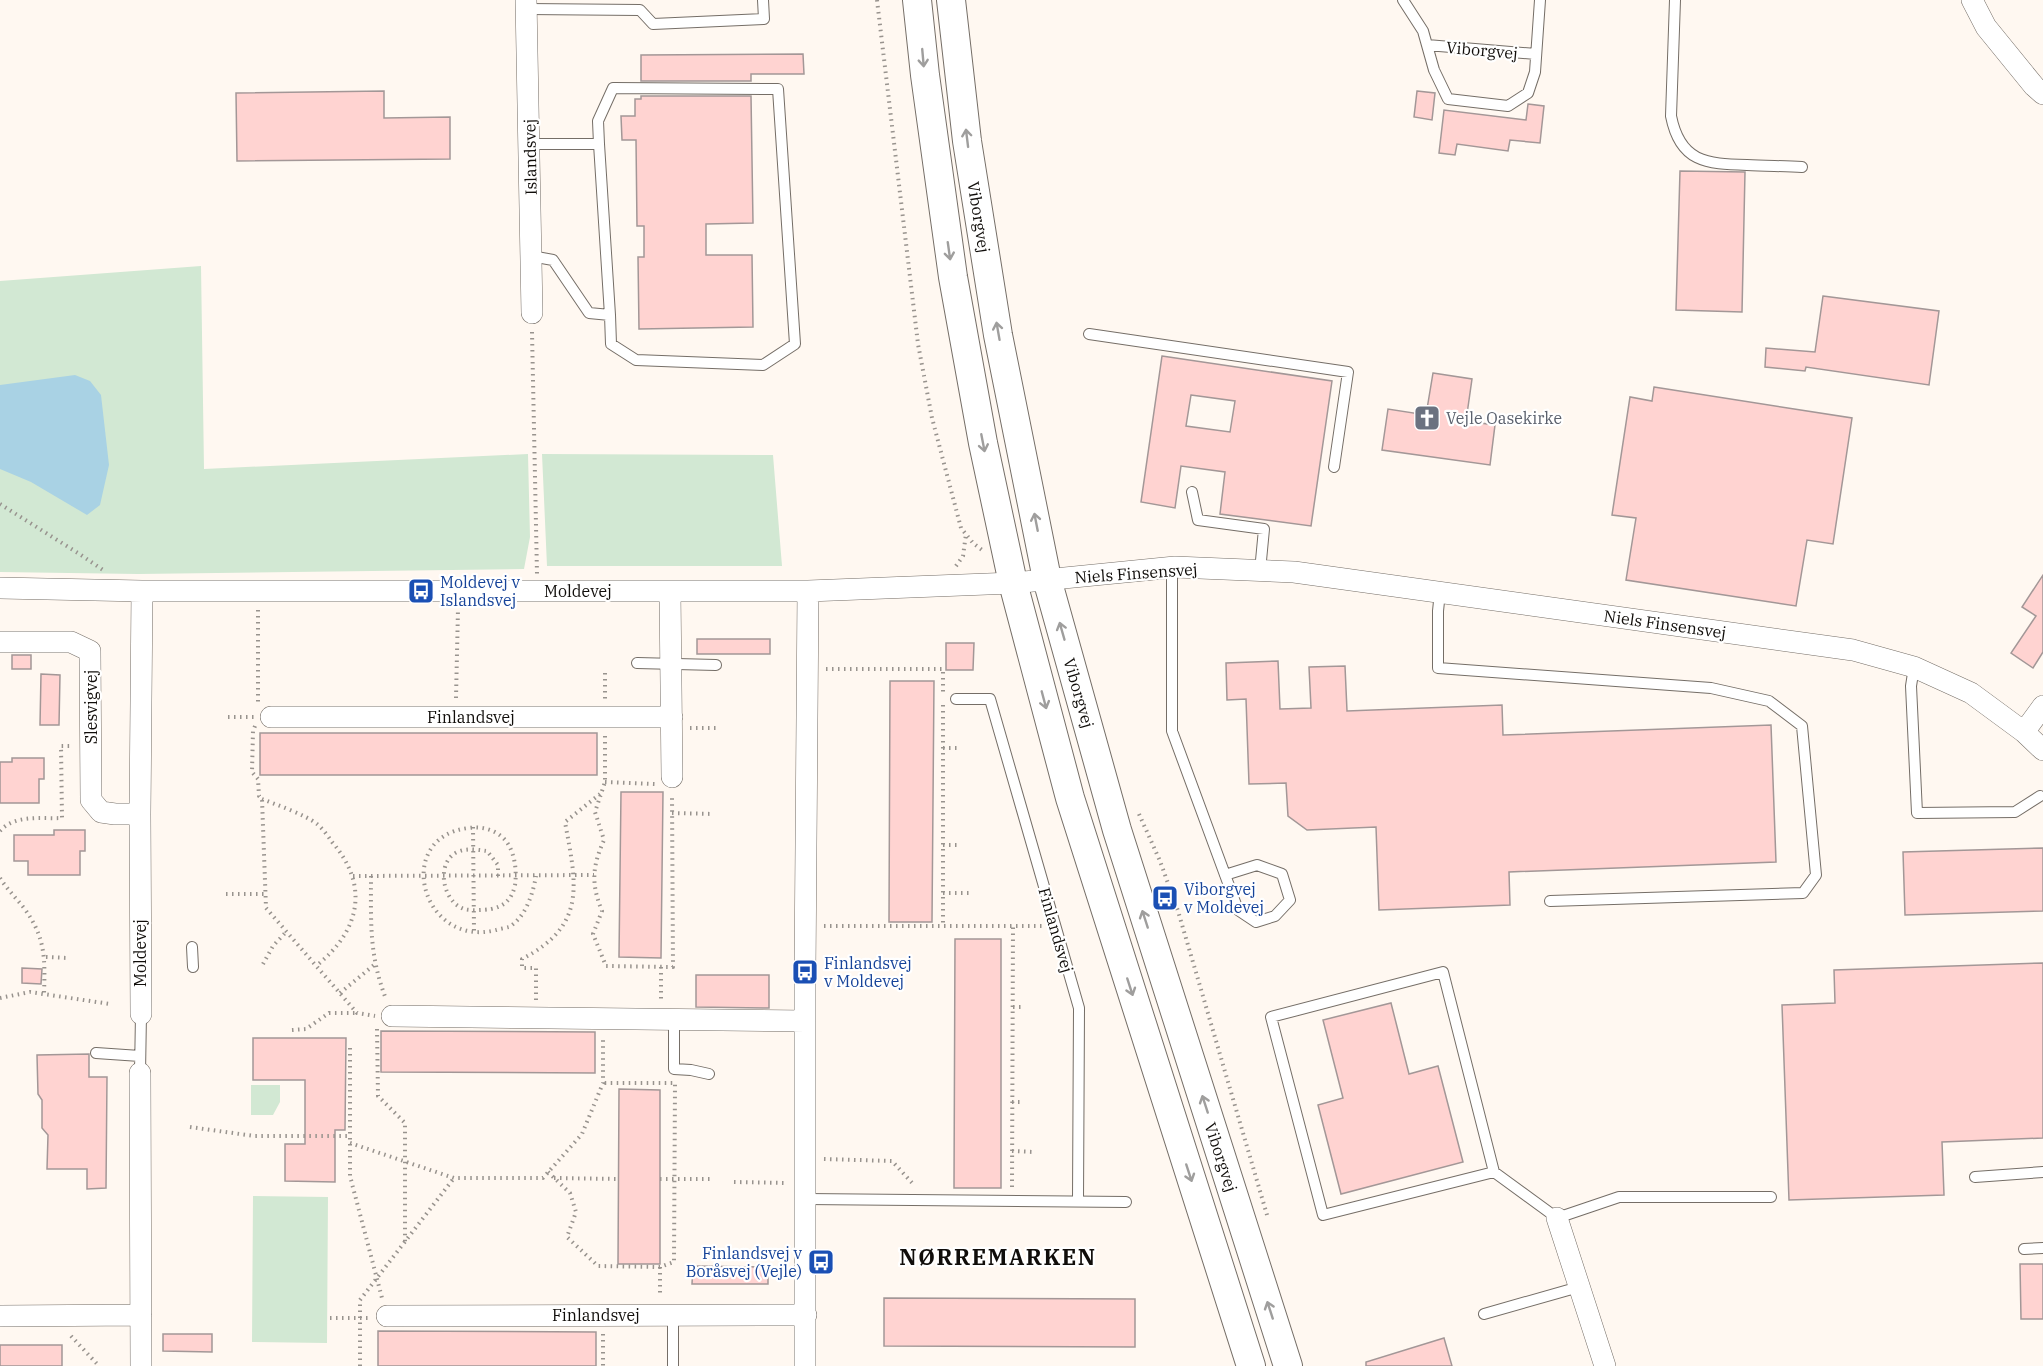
<svg xmlns="http://www.w3.org/2000/svg" width="2043" height="1366" font-family="'IBM Plex Serif',serif">
<style>
.green{fill:#d2e8d3}
.water{fill:#a9d2e4}
.building{fill:#ffd3d1;stroke:#a39797;stroke-width:1.5;fill-rule:evenodd}
.lines{fill:none;stroke-linecap:round;stroke-linejoin:round}
.lane-casing{stroke:#756e67;stroke-width:12}
.street-casing{stroke:#756e67;stroke-width:22}
.secondary-casing{stroke:#756e67;stroke-width:30}
.path{stroke:#98938e;stroke-width:4;stroke-dasharray:1.5 4.5;stroke-linecap:butt}
.lane{stroke:#fff;stroke-width:10}
.street{stroke:#fff;stroke-width:21}
.secondary{stroke:#fff;stroke-width:28}
.oneway{stroke:#9f9e9d}
.labels{text-anchor:middle;stroke-width:4.5;stroke-linejoin:round;paint-order:stroke}
.street-label{font-size:16px;fill:#100d0a;stroke:#fff}
.worship-label{font-size:16px;fill:#5b616d;stroke:#fff;text-anchor:start}
.transit-label{font-size:16px;fill:#164399;stroke:#fff;text-anchor:start}
.district-label{font-size:22px;font-weight:bold;letter-spacing:1.5px;fill:#100d0a;stroke:#fff}
</style>
<rect width="100%" height="100%" fill="#fff8f1"/>
<path class="green" d="M201 266 204 469 528 454 530 537 524 569 138 574 0 572V281Z
M542 454 773 455 782 566H547Z
M251 1085H280V1102L273 1115H251Z
M253 1196 328 1197 327 1343 252 1342Z"/>
<path class="water" d="M75 375 90 381 101 395 109 465 100 505 87 515 31 482 0 469V385Z"/>
<path class="building" d="M803 54 804 74H751V81H641V55Z
M384 91V118L450 117V159L237 161 236 93Z
M1417 91 1435 93 1432 120 1414 117Z
M641 96H751L753 223 706 224V255H752L753 327 639 329 638 257H644V226H637L636 140H622L621 116H635V99H641Z
M1528 104 1544 106 1540 143 1510 140 1508 151 1457 144 1455 155 1439 153 1444 110 1526 120Z
M1680 171 1745 172 1742 312 1676 310Z
M1823 296 1939 311 1929 385 1806 367 1805 371 1765 367 1766 348 1815 352Z
M1162 356 1332 381 1311 526 1220 514 1225 472 1181 466 1175 508 1141 502ZM1191 395 1235 401 1230 432 1186 426Z
M1433 373 1472 379 1466 421 1495 425 1490 465 1382 450 1388 409 1426 415Z
M1654 387 1852 418 1833 544 1807 540 1796 606 1626 580 1636 518 1612 515 1630 397 1652 401Z
M2043 575V652L2033 668 2011 653 2036 616 2022 607Z
M697 639H770V654H697Z
M946 643H974L973 670H946Z
M12 655H31V669H12Z
M1278 661 1280 709 1311 708 1309 667 1345 666 1347 711 1502 705 1503 735 1771 725 1776 862 1509 872 1510 905 1379 910 1376 827 1307 830 1288 816 1286 783 1249 784 1246 699 1227 700 1226 663Z
M41 674 60 675 59 725H40Z
M890 681H934L932 922H889Z
M260 733H597V775H260Z
M12 758H44V779H39V803H0V762H12Z
M621 792H663L661 958 619 957Z
M54 830H85V851H80V875H28V861H14V835H54Z
M2043 848V911L1905 915 1903 852Z
M955 939H1001V1188H954Z
M2043 963V1138L1942 1142 1944 1195 1789 1200 1782 1005 1835 1003 1834 970Z
M22 968 42 969 41 984 22 983Z
M696 975H769V1008L696 1007Z
M1391 1003 1409 1074 1438 1066 1463 1162 1341 1194 1318 1105 1343 1098 1323 1020Z
M381 1031 595 1032V1073L381 1072Z
M253 1038H346L345 1130H335V1182L285 1181V1144H305V1080H253Z
M89 1054V1077H107L106 1188 87 1189V1169H47L48 1135 42 1128V1100L38 1094 37 1055Z
M619 1089 660 1090V1264H618Z
M2020 1264H2043V1319H2021Z
M693 1266 768 1267V1284H692Z
M884 1298 1135 1299V1347L884 1346Z
M378 1331 596 1332V1366H378Z
M163 1334H212V1352L163 1351Z
M1444 1338 1452 1366H1366V1362Z
M0 1345H62V1366H0Z"/>
<g class="lines">
<defs>
<path id="lane" d="M1403 0 1423 31 1434 70 1448 99 1508 106 1528 93 1535 72 1540 0
M1675 0 1671 116C1680 162 1706 164 1747 165 1765 166 1784 166 1802 167
M527 9 640 10 653 24 764 19 763 0
M1427 45 1536 54
M530 144H599L598 121 613 88 778 89 795 344 763 365 636 360 611 344 610 315 589 313 553 260 531 256
M599 144 610 315
M1089 334 1348 372 1334 467
M1192 492 1198 520 1264 529 1260 571
M1172 568V731L1238 910 1256 922 1275 916 1290 900 1282 874 1257 865 1225 875
M1440 592 1438 611V668L1711 688 1769 701 1802 726 1816 875 1803 893 1550 901
M637 663 716 665
M1914 667 1911 686 1917 813 2015 812 2040 796
M956 699H990L1079 1008 1078 1201
M192 947 193 967
M674 1019V1069L691 1070 709 1074
M96 1053 140 1056
M140 1073 141 1014
M1494 1172 1323 1215 1271 1017 1443 972 1494 1172 1557 1218 1619 1197H1771
M1975 1177 2043 1172
M806 1199 1126 1202
M2024 1249 2043 1248
M1484 1314 1579 1287
M673 1315V1366"/>
<path id="street" d="M526 0 532 313
M1972 0 1986 27 2034 86 2043 94
M0 588 142 591H808L1013 583 1175 567 1294 572 1853 650 1914 667 1971 693 2024 732 2043 750
M670 592 672 777
M0 642H71L90 651 91 800 101 812 115 814H140
M271 717H672
M2024 732 2043 706
M141 1014 140 814 142 591
M392 1016 805 1021
M140 1073 141 1366
M1557 1218 1605 1366
M0 1316 141 1315
M387 1316 806 1315
M805 1366V972L808 591"/>
<path id="secondary" d="M917 0 925 75 953 277 983 443 1013 583 1070 798 1251 1366
M951 0 967 141 998 335 1047 579 1117 830 1288 1366"/>
</defs>
<use href="#lane" class="lane-casing"/>
<use href="#street" class="street-casing"/>
<use href="#secondary" class="secondary-casing"/>
<path class="path" d="M877 0 918 344 932 418 961 528 973 543 982 550
M532 332 537 574
M0 504 81 555 103 570
M956 566 963 556 966 534
M258 610V704
M826 669H943V692
M605 673V699
M456 698 458 609
M943 705V926
M228 717H254
M255 726 253 731 252 772 258 779 259 796 262 799 266 908 357 1013 375 1016
M690 728H716
M605 736V782L595 812 604 840C592 867 591 884 602 911L593 934 606 966 673 967 672 796
M943 748H957
M605 782 655 784
M262 799C277 805 306 815 317 824 323 829 328 836 332 842 370 886 360 931 316 966
M672 813 714 814
M1139 814 1160 861 1178 911 1267 1215
M473 827 474 931
M0 831C15 814 41 819 62 818L61 746H72
M943 845H961
M353 876 594 875
M371 876C371 923 369 955 386 999
M498 876V865L487 851C479 850 469 848 460 851 435 859 441 901 464 909 471 911 484 910 491 909 505 906 512 899 515 885 517 871 515 853 506 841 497 830 482 826 469 828 392 836 421 949 496 930 499 929 505 928 509 927 526 917 533 893 536 876
M0 878C7 889 16 898 24 908 46 938 45 959 44 994
M943 893H970
M226 894H266
M824 926H1042
M46 957 68 958
M263 964 273 946 286 932
M661 967V1001
M340 993 374 965
M0 998 30 992 110 1004
M536 1000V968H522V959C588 925 576 883 565 822L600 794
M1013 1007H1024
M377 1029 378 1096 405 1123V1243
M292 1030 306 1029 329 1013H356
M350 1048V1176L382 1298
M1012 1102H1021
M190 1127 254 1136H350
M350 1143 454 1178H543L582 1134 603 1083V1037
M1012 1151 1034 1152
M824 1159 892 1161 914 1185
M548 1172 570 1193 576 1212 567 1237 598 1266 660 1267 674 1262 675 1083H603
M554 1178 618 1179
M660 1179H710
M734 1182 787 1183
M1012 1187 1013 926
M660 1267V1296
M330 1318H368
M603 1334V1366
M71 1336 99 1366
M360 1366V1300L454 1178"/>
<use href="#lane" class="lane"/>
<use href="#street" class="street"/>
<use href="#secondary" class="secondary"/>
</g>
<defs><path id="oneway-shaft" d="M-6 0H5M1.5-3L5.5 0L1.5 3" fill="none" stroke-width="1.6" stroke-linecap="round" stroke-linejoin="round" transform="scale(1.5)"/></defs>
<g class="oneway">
<use href="#oneway-shaft" transform="translate(923 58) rotate(85)"/>
<use href="#oneway-shaft" transform="translate(967 138) rotate(-97)"/>
<use href="#oneway-shaft" transform="translate(949 251) rotate(82)"/>
<use href="#oneway-shaft" transform="translate(998 331) rotate(-100)"/>
<use href="#oneway-shaft" transform="translate(983 443) rotate(79)"/>
<use href="#oneway-shaft" transform="translate(1036 522) rotate(-101)"/>
<use href="#oneway-shaft" transform="translate(1062 631) rotate(-106)"/>
<use href="#oneway-shaft" transform="translate(1044 700) rotate(75)"/>
<use href="#oneway-shaft" transform="translate(1145 919) rotate(-108)"/>
<use href="#oneway-shaft" transform="translate(1130 987) rotate(72)"/>
<use href="#oneway-shaft" transform="translate(1205 1104) rotate(-108)"/>
<use href="#oneway-shaft" transform="translate(1189 1173) rotate(72)"/>
<use href="#oneway-shaft" transform="translate(1270 1310) rotate(-108)"/>
</g>
<defs>
<symbol id="church-square" viewBox="-11 -11 22 22"><rect x="-9" y="-9" width="18" height="18" rx="4" fill="#6b7280" stroke="#fff"/><path d="M-1.2-6h2.4v3.5h3.3v2.4h-3.3V6h-2.4V-.1h-3.3v-2.4h3.3Z" fill="#fff"/></symbol>
<symbol id="bus-square" viewBox="-11 -11 22 22"><rect x="-9" y="-9" width="18" height="18" rx="4" fill="#1a4fb4" stroke="#fff"/><path d="M-5-6H5V4H4V6H2V4H-2V6H-4V4H-5ZM-3.5-4V0h7V-4ZM-3.5 1.2v1.5H-2V1.2ZM2 1.2v1.5H3.5V1.2Z" fill="#fff"/></symbol>
</defs>
<g fill-rule="evenodd">
<use href="#church-square" x="1412" y="403" width="30" height="30"/>
<use href="#bus-square" x="406" y="576" width="30" height="30"/>
<use href="#bus-square" x="1150" y="883" width="30" height="30"/>
<use href="#bus-square" x="790" y="957" width="30" height="30"/>
<use href="#bus-square" x="806" y="1247" width="30" height="30"/>
</g>
<g class="labels">
<g class="street-label">
<text transform="translate(1482 50) rotate(5)" y="6">Viborgvej</text>
<text transform="translate(530 157) rotate(-91)" y="6">Islandsvej</text>
<text transform="translate(979 217) rotate(81)" y="6">Viborgvej</text>
<text transform="translate(1136 573) rotate(-4)" y="6">Niels Finsensvej</text>
<text x="578" y="597">Moldevej</text>
<text transform="translate(1665 624) rotate(8)" y="6">Niels Finsensvej</text>
<text transform="translate(1079 693) rotate(74)" y="6">Viborgvej</text>
<text transform="translate(91 707) rotate(-90)" y="6">Slesvigvej</text>
<text x="471" y="723">Finlandsvej</text>
<text transform="translate(1056 930) rotate(74)" y="6">Finlandsvej</text>
<text transform="translate(140 953) rotate(-90)" y="6">Moldevej</text>
<text transform="translate(1221 1157) rotate(72)" y="6">Viborgvej</text>
<text x="596" y="1321">Finlandsvej</text>
</g>
<g class="worship-label">
<text x="1446" y="424">Vejle Oasekirke</text>
</g>
<g class="transit-label">
<text x="440" y="588">Moldevej v<tspan x="440" dy="18">Islandsvej</tspan></text>
<text x="1184" y="895">Viborgvej<tspan x="1184" dy="18">v Moldevej</tspan></text>
<text x="824" y="969">Finlandsvej<tspan x="824" dy="18">v Moldevej</tspan></text>
<text x="802" y="1259" text-anchor="end">Finlandsvej v<tspan x="802" dy="18">Boråsvej (Vejle)</tspan></text>
</g>
<g class="district-label">
<text x="998" y="1265">NØRREMARKEN</text>
</g>
</g>
</svg>
